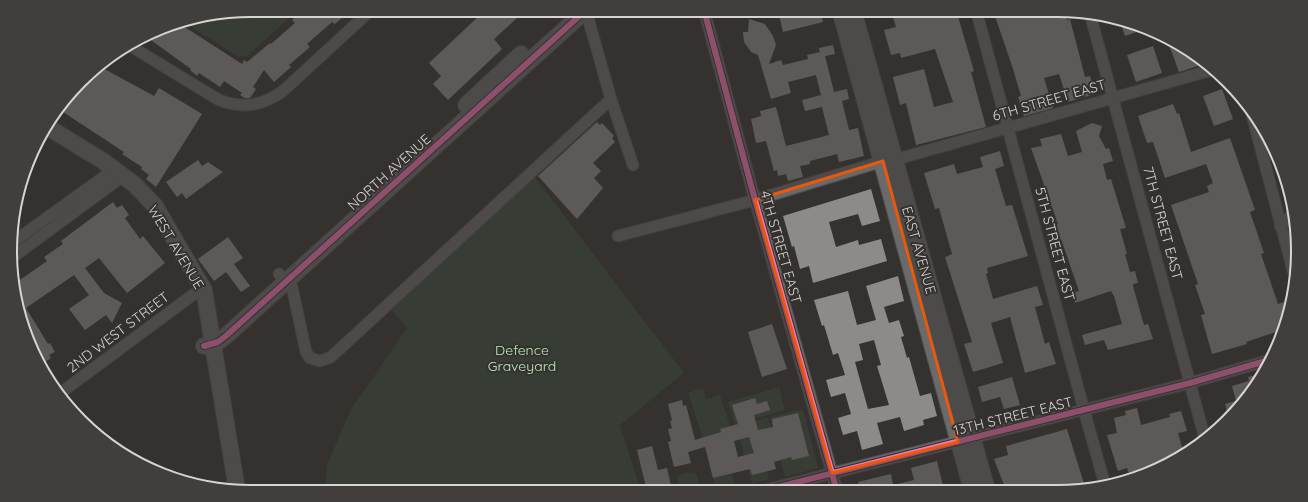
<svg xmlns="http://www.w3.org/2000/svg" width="1308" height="502" font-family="Quicksand,sans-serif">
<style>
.green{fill:#3a493a}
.building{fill:#8c8b89;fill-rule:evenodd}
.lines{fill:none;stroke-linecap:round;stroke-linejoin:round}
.street-casing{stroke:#514f4e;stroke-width:13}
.secondary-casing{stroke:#514f4e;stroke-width:18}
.street{stroke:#6a6868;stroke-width:11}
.secondary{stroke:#6b6a6a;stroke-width:16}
.cycleway-casing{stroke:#35312f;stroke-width:8}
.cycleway{stroke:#fb73b8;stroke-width:6}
.marked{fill:none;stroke:#e8590c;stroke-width:3;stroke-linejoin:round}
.labels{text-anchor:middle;stroke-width:4;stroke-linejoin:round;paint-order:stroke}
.street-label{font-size:14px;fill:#d7d4d3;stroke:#35312f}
.park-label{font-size:14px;fill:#b9ecbb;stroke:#35312f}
.rim{fill:none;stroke:#d7d4d3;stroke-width:2}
</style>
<rect width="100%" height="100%" fill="#343230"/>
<path class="green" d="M251 10H298L247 56 239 57 182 21Z
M531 172 684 373 620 425 641 491 325 492 327 465 350 411 407 328 387 305Z
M779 387 785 410 735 424 728 402Z
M703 388 706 399 720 395 730 426 720 429 721 432 710 435 704 442 688 393Z
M803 409 818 468 785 477 770 417Z
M768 417 776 448 771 449 776 469 767 472 769 479 752 484 736 426Z
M689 472 696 473 702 491H680L677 476Z
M732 473 736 489 716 491 713 478Z"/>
<path class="building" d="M303 10H351L335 24 332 22 307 44 310 47 289 65 291 67 274 82 264 70 253 87 256 89 250 98H245L240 95 242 93 224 81 220 87 199 73 197 76 190 70 191 69 148 38 177 22 242 64 244 60 247 62 270 43 271 44 295 23 292 20Z
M478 10H526L494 39 502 49 448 100 433 84 441 76 429 63 481 14Z
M800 10H820L823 22 783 32 779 15Z
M891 10H956L974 71 971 72 986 127 916 145 906 103 900 105 893 77 924 69 934 107 953 102 935 49 901 58 900 53 891 55 884 30 896 27Z
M1013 10 1065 11 1067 20 1070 19 1085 77 1090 76 1095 94 1068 102 1059 74 1044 78 1053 108 1024 116 1018 97 1021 96 1013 69 995 16Z
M1119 18H1120L1142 30 1125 36Z
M749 19 765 24 773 36 776 45 769 64 781 60 783 65 808 59 807 55 820 52 819 48 833 45 835 54 825 56 834 92 847 89 849 99 842 101 849 130 858 128 864 156 839 162 837 154 810 161V164L800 166 803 177 788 181 786 174 778 176 777 170 774 171 766 141 756 143 751 119 761 116 760 111 776 107 786 146 829 135 822 107 805 111 802 100 821 95 816 75 788 82 791 93 771 99 758 55 751 52 744 42 743 32H748Z
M1168 42 1204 60 1207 63 1179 72Z
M1153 46 1162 73 1136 82 1127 55Z
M99 66 154 96 159 88 202 114 156 187 146 179 149 175 141 169 142 167 122 154 124 152 60 110 92 70Z
M1222 89 1233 119 1214 126 1203 96Z
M1173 104 1177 114 1179 113 1191 152 1230 138 1255 210 1250 212 1264 253 1261 254 1278 304 1284 302 1289 316 1282 330 1246 342 1247 344 1212 354 1201 315 1205 314 1195 285 1198 284 1171 205 1209 192 1207 186 1213 183 1206 164 1165 178 1153 142 1147 143 1138 116Z
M597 122 600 125 602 123 614 136 612 138 615 142 593 163 601 171 594 178 603 188 577 219 538 176Z
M1092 123 1102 126 1099 136 1106 149 1109 148 1113 161 1103 164 1107 180 1111 179 1126 228 1120 229 1127 254H1125L1130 272 1135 271 1138 283 1133 284 1134 290 1144 325 1148 324 1153 339 1108 350 1104 340 1085 345 1082 335 1122 324 1114 296 1111 291 1075 303 1072 293 1079 291 1061 239 1057 241 1052 226 1058 224 1031 148 1042 146 1040 139 1061 134 1068 156 1082 152 1076 131Z
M1000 151 1004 166 995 169 1006 206 1012 205 1028 256 987 268 988 273 986 274 993 299 1037 286 1043 305 1035 307 1045 344 1049 342 1056 364 1025 373 1010 317 991 323 1003 363 973 372 964 344 972 342 945 257 952 254 939 208 935 209 924 173 954 164 957 174 983 167 980 157Z
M198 160 202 166 208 162 223 172 186 199 182 193 177 197 166 182Z
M871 189 880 221 862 226 858 214 829 222 836 247 858 240 859 245 881 239 887 261 813 283 809 266 800 269 794 246 792 247 783 216Z
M113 202 117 208 122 205 129 215 125 218 140 239 143 236 165 263 127 293 99 258 85 268 104 293 122 303 112 323 106 315 85 330 69 309 89 295 74 275 26 308 48 344 50 343 55 352 49 355 51 358 42 364 15 298 14 284 47 261 44 257 63 244 61 241Z
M228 237 243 258 234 264 250 286 241 292 226 272 214 281 198 259Z
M898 276 904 301 884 307 889 323 899 320 904 336 901 337 907 358 909 357 920 396 931 393 937 416 923 420 924 425 904 431 900 417 877 423 883 444 862 450 857 431 843 435 838 418 851 414 845 393 831 397 826 380 845 375 838 353 833 355 824 325 822 326 814 300 848 291 857 325 876 320 866 286ZM874 340 881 365 877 366 889 405 868 409 855 362 863 360 859 344Z
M772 324 787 369 762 377 748 332Z
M1263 373 1258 385 1229 418 1225 404 1236 401 1232 386 1249 381 1248 377Z
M1012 377 1020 405 1004 409 1000 397 982 402 978 387Z
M755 398 757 404 767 401 770 410 754 415 758 430 773 427 772 419 798 413 809 456 792 460 791 457 774 462 776 469 752 475 750 469 713 478 705 447 688 452 691 463 674 467 668 442 671 441 668 429 672 428 670 421 672 420 668 404 682 400 683 406 686 405 695 440 721 432 720 429 738 424 732 405ZM749 437 754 453 738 457 734 441Z
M1137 408 1141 425 1170 417 1169 414 1181 411 1187 431 1178 433 1184 454 1163 467 1130 477 1127 468 1118 471 1107 435 1117 433 1114 418 1126 415 1125 411Z
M1067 429 1086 490H1006L994 459 1008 455 1006 446Z
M652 446 658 470 667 468 672 490 647 491 637 450Z
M937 461 944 490H860L858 482 891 474 893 485 914 480 911 468Z"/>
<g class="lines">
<defs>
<path id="street" d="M583 10 588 18 611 99 633 165
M704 10 755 200 837 491
M976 10 1084 410 1105 485
M1090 14 1205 439
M132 47 219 100C243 109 262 106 283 91L371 10
M1252 115 1293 271
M894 160 1212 70
M1280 226 1294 213
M618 236 755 200 883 161
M13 242 105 176 113 168
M13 257 123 176
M279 274 292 287 306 352 310 358 320 361 331 357 611 99
M59 394 194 294
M762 491 1190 383 1269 360"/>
<path id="secondary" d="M840 10 972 490
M853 10 987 490
M466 105 521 54
M46 126 103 161 135 185 155 206 204 290 237 490
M204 346 218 342 227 335 586 10"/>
</defs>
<use href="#street" class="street-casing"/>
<use href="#secondary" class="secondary-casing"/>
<use href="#street" class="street"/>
<use href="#secondary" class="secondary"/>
<defs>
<path id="cycleway" d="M704 10 755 200 837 491
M204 346 218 342 227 335 586 10
M762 491 1190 383 1269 360"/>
</defs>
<use href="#cycleway" class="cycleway-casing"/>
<use href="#cycleway" class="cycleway"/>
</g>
<path d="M0 0H1308V502H0ZM883 161 958 442 832 473 755 200Z" fill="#343230" fill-opacity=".55" fill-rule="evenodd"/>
<path class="marked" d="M883 161 958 442 832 473 755 200Z"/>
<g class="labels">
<g class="street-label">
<text transform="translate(1049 100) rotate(-16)" y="5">6TH STREET EAST</text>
<text transform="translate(389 172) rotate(-42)" y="5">NORTH AVENUE</text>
<text transform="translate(1163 223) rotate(75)" y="5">7TH STREET EAST</text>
<text transform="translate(1055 244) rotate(75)" y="5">5TH STREET EAST</text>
<text transform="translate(176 247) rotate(59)" y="5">WEST AVENUE</text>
<text transform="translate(781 247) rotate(74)" y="5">4TH STREET EAST</text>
<text transform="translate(919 250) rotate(74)" y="5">EAST AVENUE</text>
<text transform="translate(118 332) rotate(-37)" y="5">2ND WEST STREET</text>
<text transform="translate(1013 416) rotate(-14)" y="5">13TH STREET EAST</text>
</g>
<g class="park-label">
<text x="522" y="355">Defence<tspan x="522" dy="16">Graveyard</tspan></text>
</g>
</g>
<path d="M0 0H1308V502H0ZM251 17H1057A234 234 0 0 1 1291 251V251A234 234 0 0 1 1057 485H251A234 234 0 0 1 17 251V251A234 234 0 0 1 251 17Z" fill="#423e3c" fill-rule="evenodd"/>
<path class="rim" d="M251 17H1057A234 234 0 0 1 1291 251V251A234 234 0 0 1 1057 485H251A234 234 0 0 1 17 251V251A234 234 0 0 1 251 17Z"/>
</svg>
